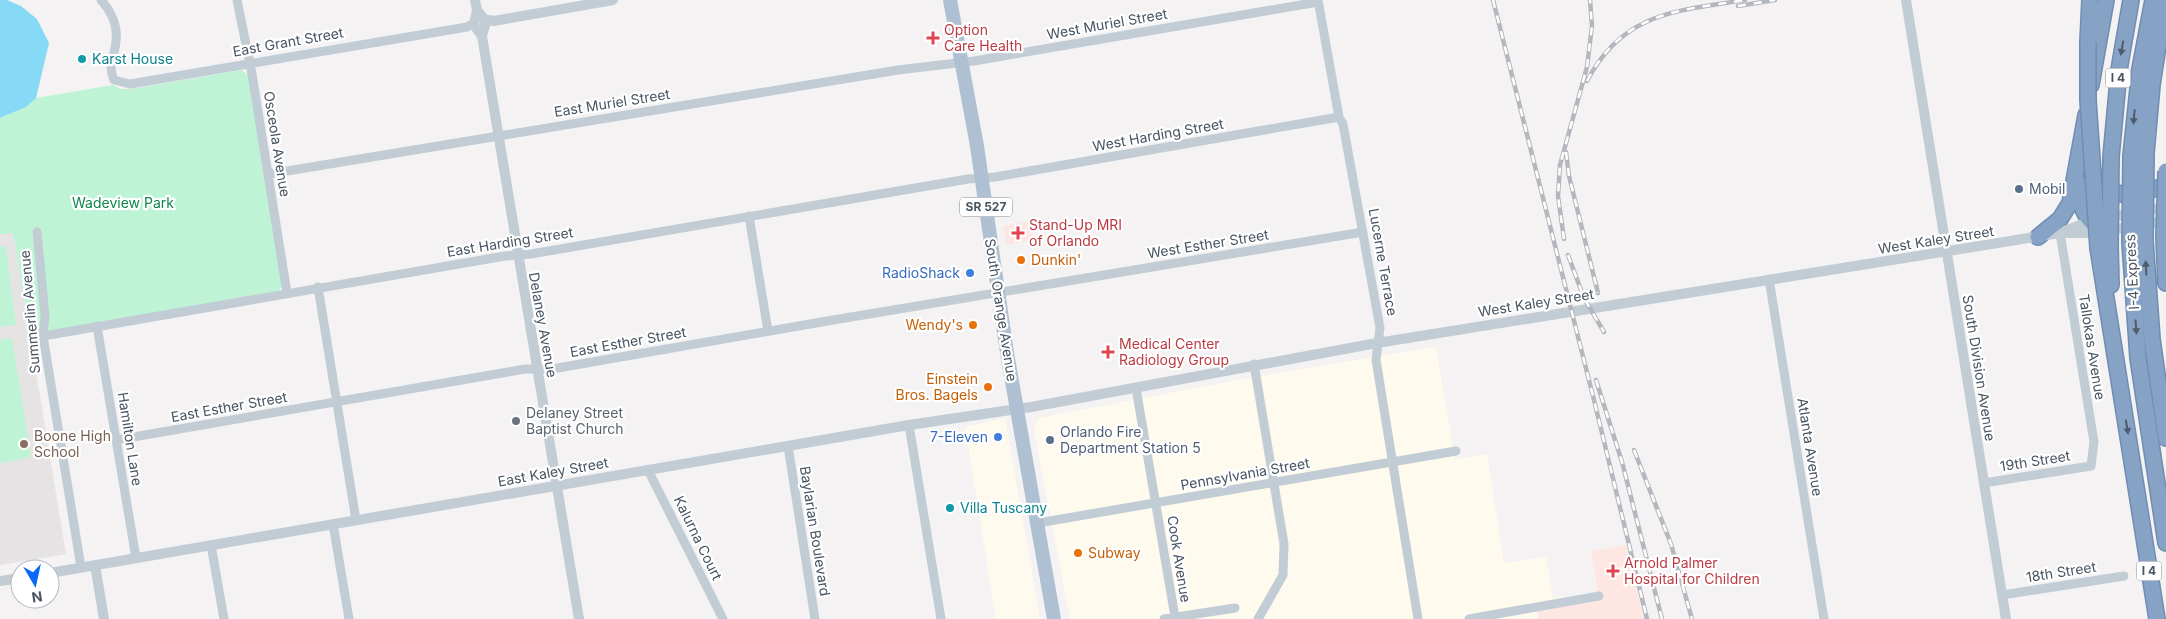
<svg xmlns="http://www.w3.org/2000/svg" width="2166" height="619" font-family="Inter,sans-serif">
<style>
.commercial{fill:#fefaed}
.education{fill:#e6e3e4}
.medical{fill:#fee6e3}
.green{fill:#bef4d5}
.water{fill:#87daf5}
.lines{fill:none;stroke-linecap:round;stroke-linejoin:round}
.motorway-casing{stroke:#718db1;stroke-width:18}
.minor{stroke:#c2ccd5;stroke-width:9}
.tertiary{stroke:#c2ccd5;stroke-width:10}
.primary{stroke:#b0c0d3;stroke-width:14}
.motorway{stroke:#86a2c5;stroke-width:15}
.rail-casing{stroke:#b4b7bd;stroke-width:4.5}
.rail{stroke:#fff;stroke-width:2.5;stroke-dasharray:8;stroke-linecap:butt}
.motorway-bridge-casing{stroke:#718db1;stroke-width:18;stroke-linecap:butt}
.motorway-bridge{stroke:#86a2c5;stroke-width:15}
.oneway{fill:#4e5c6c}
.health-dot{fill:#e0444e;stroke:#fff;stroke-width:2}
.culture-dot{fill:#0f9aa8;stroke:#fff;stroke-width:2}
.service-dot{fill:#5c6f8a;stroke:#fff;stroke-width:2}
.food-dot{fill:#e8710a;stroke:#fff;stroke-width:2}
.shop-dot{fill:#3f7fe0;stroke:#fff;stroke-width:2}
.worship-dot{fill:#6b7280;stroke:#fff;stroke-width:2}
.education-dot{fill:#8d6e63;stroke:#fff;stroke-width:2}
.labels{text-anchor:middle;stroke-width:4.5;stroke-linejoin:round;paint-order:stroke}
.shield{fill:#fff;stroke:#7f8791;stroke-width:1}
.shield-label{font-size:12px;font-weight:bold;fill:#485462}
.street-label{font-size:14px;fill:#485462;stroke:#fff}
.health-label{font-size:14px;fill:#be3a42;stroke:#fff;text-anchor:start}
.culture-label{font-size:14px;fill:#0d838f;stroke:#fff;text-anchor:start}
.service-label{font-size:14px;fill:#4e5e75;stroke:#fff;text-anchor:start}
.park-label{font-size:14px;fill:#0e874f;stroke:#fff}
.food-label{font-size:14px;fill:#c56008;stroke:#fff;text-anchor:start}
.shop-label{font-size:14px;fill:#366cbe;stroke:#fff;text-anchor:end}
.worship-label{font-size:14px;fill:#5b616d;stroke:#fff;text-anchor:start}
.education-label{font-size:14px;fill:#785e54;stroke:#fff;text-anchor:start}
</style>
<rect width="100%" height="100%" fill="#f4f2f2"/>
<path class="commercial" d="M1436 347 1455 459 1487 454 1504 563 1546 557 1553 598 1597 592 1591 551 1626 545 1644 619H1070L1034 430 1039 418 1248 378Z
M1005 418 1040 619H996L965 427Z"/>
<path class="education" d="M13 232 66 554 0 565V234Z"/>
<path class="medical" d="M1030 221 1033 240 1006 245 1003 226Z
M1626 545 1644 619H1539L1537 611 1599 601 1591 551Z"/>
<path class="green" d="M242 70 249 76 283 286 278 291 30 334 13 233 0 234V118L26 107 36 98 113 85 121 89H130Z
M0 245 6 248 16 325 0 327Z
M12 338 31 457 0 463V340Z"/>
<path class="water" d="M0 0H7L21 6 37 19 49 43 36 98 26 107 0 118Z"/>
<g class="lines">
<defs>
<path id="motorway" d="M2088 42 2090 0
M2091 85 2106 0
M2146 153 2152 85 2165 0
M2131 156 2140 69 2153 0
M2111 157 2119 70 2131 0
M2081 184C2077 202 2085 224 2105 228
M2098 194 2106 196 2166 187
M2038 237 2060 219 2070 203 2086 115
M2164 237 2166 283
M2145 241 2152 339 2166 438
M2130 243 2138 358 2166 543
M2110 246 2111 285
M2098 248 2157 619"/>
</defs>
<use href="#motorway" class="motorway-casing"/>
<path class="minor" d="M101 0C111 11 118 26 116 41 115 56 107 65 114 80L130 84 467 27 474 23
M237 0 252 74 287 293
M1318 0 1339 117 1343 124 1380 328 1376 360 1418 619
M269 174 898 70 974 61 1318 2
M749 216 768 331
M37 232 45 316 43 336 81 567
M1769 279 1824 619
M318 287 356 520
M97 326 136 558
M43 336 505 256 531 254 968 179 995 177 1339 117
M1254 364 1284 544 1283 575 1258 619
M1136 388 1175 617
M909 425 941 619
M116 440 525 369H552L833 320 1363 232
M788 446 815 619
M648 470 723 619
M1984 483 2091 466 2094 442 2060 233
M1038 523 1456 451
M333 524 349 619
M211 545 224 619
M2002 595 2124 576
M1164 619 1235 608
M1469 619 1599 596"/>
<path class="tertiary" d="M475 0 477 10 486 22 482 36 579 619
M1906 0 2006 619
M477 10 474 25 482 36
M483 19 494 21 613 0
M2065 231 2090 221 2166 207
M95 565 104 619
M50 573 909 425 1031 407 1377 343 2060 233H2092L2166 221
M0 581 20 578"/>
<path class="primary" d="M950 0 977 146 1007 353 1054 619"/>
<use href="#motorway" class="motorway"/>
<defs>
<path id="rail" d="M1493 0 1594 400 1647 619
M1738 6 1775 0
M1587 81C1623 12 1676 11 1745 0
M1566 152 1569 176 1598 293
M1564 239 1558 196 1560 165 1587 67 1592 26 1590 0
M1568 255 1584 298 1604 332
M1596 380 1622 462 1662 619
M1634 450 1671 544 1692 619"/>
</defs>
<use href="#rail" class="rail-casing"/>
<use href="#rail" class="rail"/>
<defs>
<path id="motorway-bridge" d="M2088 42V100L2098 248
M2164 237 2166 171
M2145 241 2146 153
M2130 243 2131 156
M2110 246 2111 157"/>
</defs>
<use href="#motorway-bridge" class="motorway-bridge-casing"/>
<use href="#motorway-bridge" class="motorway-bridge"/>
</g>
<defs><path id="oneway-solid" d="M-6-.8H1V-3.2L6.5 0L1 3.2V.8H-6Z" transform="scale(1.25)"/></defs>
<g class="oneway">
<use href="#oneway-solid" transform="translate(2122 48) rotate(100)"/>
<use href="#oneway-solid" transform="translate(2134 117) rotate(95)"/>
<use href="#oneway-solid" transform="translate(2146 268) rotate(-93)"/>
<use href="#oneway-solid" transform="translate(2136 327) rotate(86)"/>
<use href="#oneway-solid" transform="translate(2127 427) rotate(81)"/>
</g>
<g class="health-dot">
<path d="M930.5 30.5h5v5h5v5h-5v5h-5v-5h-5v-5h5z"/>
<path d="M1015.5 225.5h5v5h5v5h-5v5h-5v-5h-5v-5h5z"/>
<path d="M1105.5 344.5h5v5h5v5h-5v5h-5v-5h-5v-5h5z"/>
<path d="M1610.5 563.5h5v5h5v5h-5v5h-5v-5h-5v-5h5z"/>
</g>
<g class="culture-dot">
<circle cx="82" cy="59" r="5"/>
<circle cx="950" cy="508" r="5"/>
</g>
<g class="service-dot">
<circle cx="2019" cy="189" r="5"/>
<circle cx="1050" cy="440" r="5"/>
</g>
<g class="food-dot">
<circle cx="1021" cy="260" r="5"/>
<circle cx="973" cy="325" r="5"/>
<circle cx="988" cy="387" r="5"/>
<circle cx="1078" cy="553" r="5"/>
</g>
<g class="shop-dot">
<circle cx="970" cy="273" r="5"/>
<circle cx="998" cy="437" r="5"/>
</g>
<circle class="worship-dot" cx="516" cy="421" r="5"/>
<circle class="education-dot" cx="24" cy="444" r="5"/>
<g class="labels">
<g class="shield">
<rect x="2105.5" y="68.5" width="25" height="19" rx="4"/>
<rect x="960" y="197.5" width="52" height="19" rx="4"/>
<rect x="2136.5" y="561.5" width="25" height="19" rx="4"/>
</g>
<g class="shield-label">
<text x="2118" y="82">I 4</text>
<text x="986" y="211">SR 527</text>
<text x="2149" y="575">I 4</text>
</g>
<g class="street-label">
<text transform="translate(1107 24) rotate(-10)" y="5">West Muriel Street</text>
<text transform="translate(288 42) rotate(-10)" y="5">East Grant Street</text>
<text transform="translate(612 103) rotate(-9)" y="5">East Muriel Street</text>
<text transform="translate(1158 135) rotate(-10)" y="5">West Harding Street</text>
<text transform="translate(277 144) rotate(81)" y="5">Osceola Avenue</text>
<text transform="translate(1936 240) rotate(-9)" y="5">West Kaley Street</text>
<text transform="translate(510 242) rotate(-9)" y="5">East Harding Street</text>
<text transform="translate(1208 244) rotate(-9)" y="5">West Esther Street</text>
<text transform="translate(1383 262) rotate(80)" y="5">Lucerne Terrace</text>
<text transform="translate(2132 272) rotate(-93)" y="5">I-4 Express</text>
<text transform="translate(1536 303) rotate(-9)" y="5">West Kaley Street</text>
<text transform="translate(1001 310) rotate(81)" y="5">South Orange Avenue</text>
<text transform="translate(30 312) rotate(-95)" y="5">Summerlin Avenue</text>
<text transform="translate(543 325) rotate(80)" y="5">Delaney Avenue</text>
<text transform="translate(628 342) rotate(-10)" y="5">East Esther Street</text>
<text transform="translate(2092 347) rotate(81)" y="5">Tallokas Avenue</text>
<text transform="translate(1979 368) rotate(81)" y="5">South Division Avenue</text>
<text transform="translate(229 407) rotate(-10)" y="5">East Esther Street</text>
<text transform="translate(130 439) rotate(81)" y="5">Hamilton Lane</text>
<text transform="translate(1810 447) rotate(81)" y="5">Atlanta Avenue</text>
<text transform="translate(2035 461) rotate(-9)" y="5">19th Street</text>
<text transform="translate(553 472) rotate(-10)" y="5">East Kaley Street</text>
<text transform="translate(1245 474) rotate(-10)" y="5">Pennsylvania Street</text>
<text transform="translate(815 531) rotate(81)" y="5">Baylarian Boulevard</text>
<text transform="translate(698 538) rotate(64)" y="5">Kalurna Court</text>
<text transform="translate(1179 559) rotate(81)" y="5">Cook Avenue</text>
<text transform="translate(2061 572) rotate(-9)" y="5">18th Street</text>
</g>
<g class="health-label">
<text x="944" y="35">Option<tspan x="944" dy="16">Care Health</tspan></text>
<text x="1029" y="230">Stand-Up MRI<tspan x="1029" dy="16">of Orlando</tspan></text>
<text x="1119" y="349">Medical Center<tspan x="1119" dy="16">Radiology Group</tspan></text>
<text x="1624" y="568">Arnold Palmer<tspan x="1624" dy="16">Hospital for Children</tspan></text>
</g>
<g class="culture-label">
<text x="92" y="64">Karst House</text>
<text x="960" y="513">Villa Tuscany</text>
</g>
<g class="service-label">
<text x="2029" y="194">Mobil</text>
<text x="1060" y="437">Orlando Fire<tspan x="1060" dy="16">Department Station 5</tspan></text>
</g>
<g class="park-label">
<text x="123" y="208">Wadeview Park</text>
</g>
<g class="food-label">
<text x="1031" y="265">Dunkin'</text>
<text x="963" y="330" text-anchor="end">Wendy's</text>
<text x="978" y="384" text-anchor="end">Einstein<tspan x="978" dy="16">Bros. Bagels</tspan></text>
<text x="1088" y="558">Subway</text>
</g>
<g class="shop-label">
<text x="960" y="278">RadioShack</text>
<text x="988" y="442">7-Eleven</text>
</g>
<g class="worship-label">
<text x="526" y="418">Delaney Street<tspan x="526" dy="16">Baptist Church</tspan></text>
</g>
<g class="education-label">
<text x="34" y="441">Boone High<tspan x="34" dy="16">School</tspan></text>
</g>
</g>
<g transform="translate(35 584) rotate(171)"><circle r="24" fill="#ffffff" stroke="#b6bbc0"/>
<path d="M0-4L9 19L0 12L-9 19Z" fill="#0968f8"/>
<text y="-8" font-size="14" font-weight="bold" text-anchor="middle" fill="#485462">N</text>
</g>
</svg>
